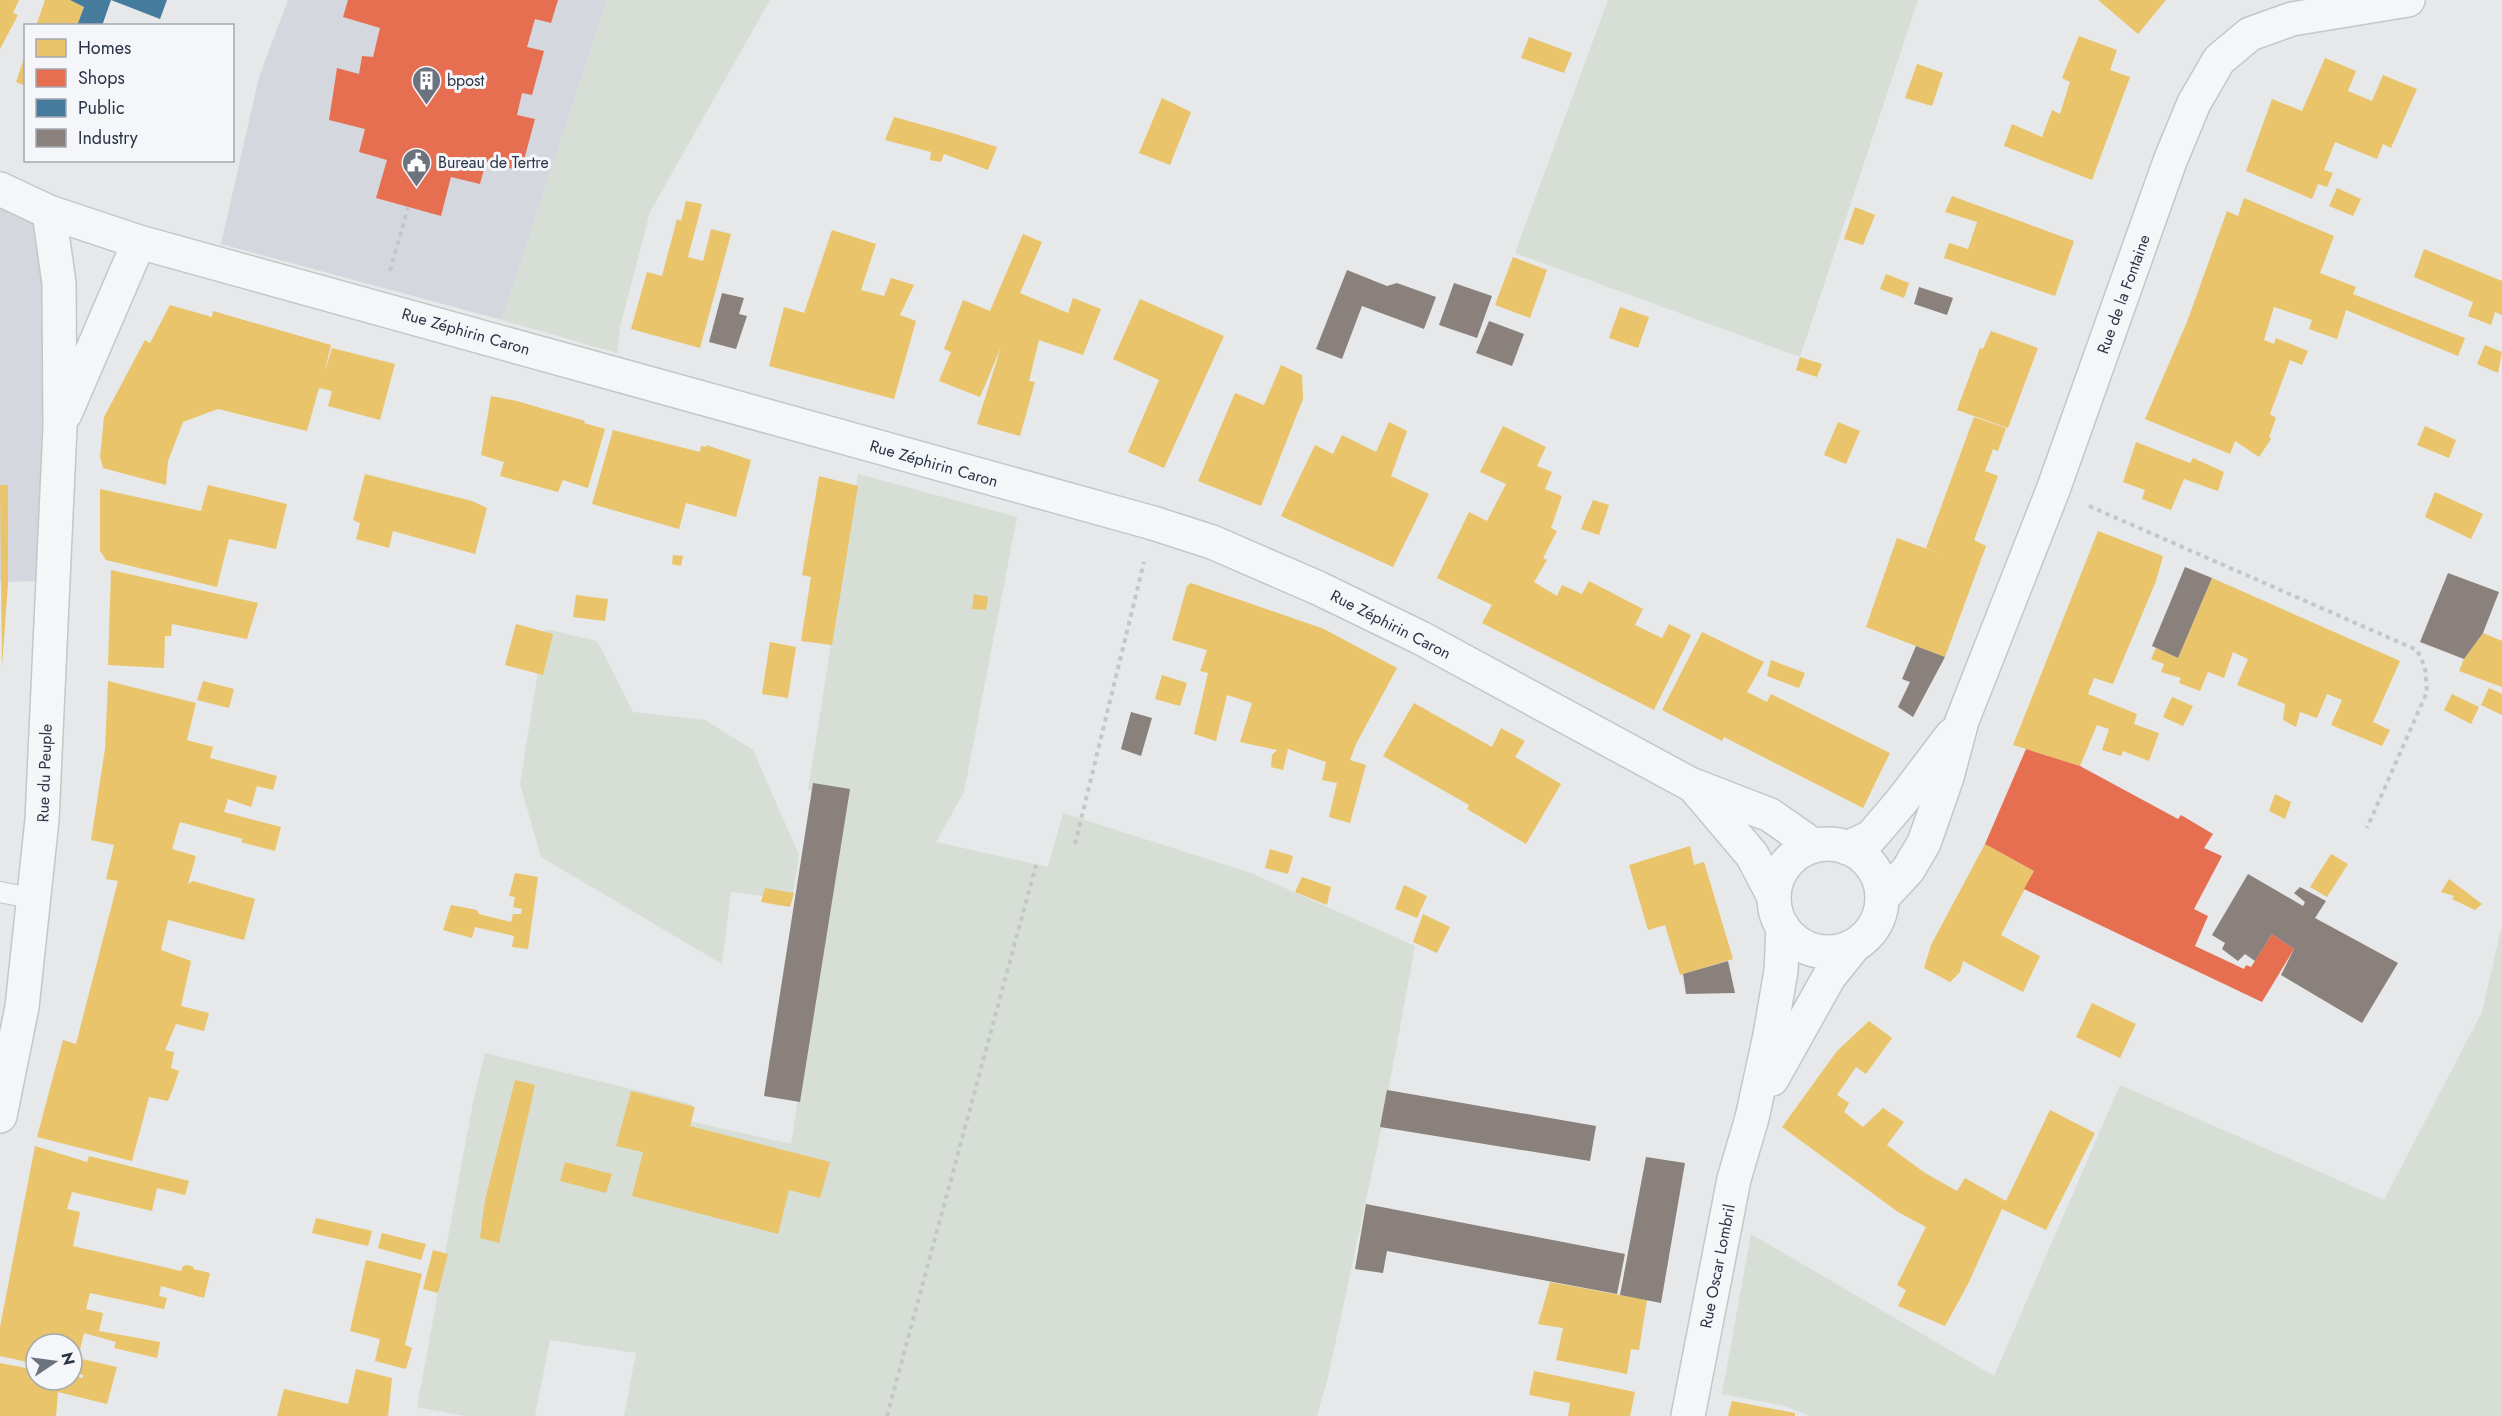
<svg xmlns="http://www.w3.org/2000/svg" width="2502" height="1416" font-family="Jost,sans-serif">
<style>
.built{fill:#d4d7dd}
.green{fill:#d6ded6}
.homes{fill:#e9c46a}
.shops{fill:#e76f51}
.public{fill:#457b9d}
.industry{fill:#8a817c}
.lines{fill:none;stroke-linecap:round;stroke-linejoin:round}
.service-casing{stroke:#c4c6c8;stroke-width:22}
.minor-casing{stroke:#c4c6c8;stroke-width:36}
.path{stroke:#c5c6ca;stroke-width:4;stroke-dasharray:4.5 4.5;stroke-linecap:butt}
.service{stroke:#f5f6f7;stroke-width:20}
.minor{stroke:#f5f6f7;stroke-width:33}
.labels{text-anchor:middle;stroke-width:6;stroke-linejoin:round;paint-order:stroke}
.poi-label{font-size:16px;fill:#2b3445;stroke:#f4f6f9;text-anchor:start}
.street-label{font-size:16px;fill:#2b3445;stroke:#f4f6f9}
</style>
<rect width="100%" height="100%" fill="#e6e8ea"/>
<path class="built" d="M288 0H607L502 320 221 244 259 77Z
M0 197 37 215 46 290 42 581 0 582Z"/>
<path class="green" d="M607 0H770L650 212 620 327 617 353 502 320Z
M1608 0H1918L1800 357 1515 253Z
M858 474 1017 517 964 792 936 842 1048 867 1063 813 1251 873 1415 946 1381 1130 1328 1377 1317 1416H624L636 1353 550 1340 535 1416H465L417 1407 473 1102 485 1053 692 1104 689 1121 791 1144 845 796 808 790Z
M545 629 597 641 633 712 705 720 753 750 799 855 792 900 731 892 722 964 541 857 520 784Z
M2502 925V1416H1809L1785 1406 1722 1394 1751 1234 1994 1376 2120 1085 2384 1200 2482 1012Z"/>
<path class="homes" d="M0 0H19L13 13 18 15 0 49Z
M45 0H70L84 7 77 26H36Z
M2098 0H2166L2138 34Z
M2079 36 2117 50 2110 70 2130 77 2092 180 2004 146 2012 124 2042 137 2052 110 2060 114 2070 82 2062 78Z
M1529 37 1572 53 1564 73 1521 58Z
M25 55H26V86L16 82Z
M2325 58 2356 71 2348 91 2372 101 2383 75 2417 89 2391 148 2383 144 2377 159 2335 142 2324 170 2333 173 2327 187 2318 184 2312 199 2246 171 2272 99 2302 111Z
M1917 64 1943 73 1932 106 1905 98Z
M1162 98 1191 112 1170 165 1139 153Z
M894 117 952 133 997 147 988 170 944 154 941 162 930 160 931 152 885 140Z
M2337 188 2361 199 2353 216 2329 206Z
M1952 196 2074 241 2055 296 1944 258 1949 243 1968 249 1977 222 1945 212Z
M2244 198 2334 236 2320 273 2356 287 2353 294 2465 338 2458 356 2346 310 2337 339 2309 329 2312 320 2274 307 2264 340 2274 344 2276 338 2308 351 2302 365 2290 360 2270 414 2276 418 2269 437 2271 439 2259 457 2235 441 2230 454 2145 419 2187 322 2227 211 2238 216Z
M686 201 702 204 688 257 703 261 711 229 731 234 700 348 631 329 647 272 662 276 677 219 681 221Z
M1855 207 1875 215 1863 245 1844 239Z
M832 230 876 244 861 290 884 296 891 278 914 285 900 315 916 321 894 399 769 366 784 307 804 313Z
M1023 234 1042 242 1020 293 1068 313 1073 298 1101 309 1083 355 1039 340 1029 381 1035 382 1020 436 977 424 1001 347 980 397 939 381 951 352 944 349 963 300 990 311Z
M2424 249 2502 281V315L2495 312 2491 325 2468 316 2473 302 2414 277Z
M1513 257 1547 270 1530 318 1495 305Z
M1886 274 1909 283 1904 298 1880 289Z
M1140 299 1224 336 1164 468 1128 452 1159 380 1113 359Z
M170 305 212 317 213 311 331 345 324 374 332 348 395 364 380 420 328 406 332 391 319 388 307 431 218 409 183 422 168 461 166 485 103 468 100 457 104 417 145 340 150 343Z
M1620 307 1649 317 1638 348 1609 338Z
M1991 331 2038 348 2008 428 1957 410 1980 348 1983 349Z
M2485 345 2502 352 2498 373 2477 364Z
M1800 357 1822 364 1817 377 1796 370Z
M1281 365 1302 375 1303 399 1261 506 1198 481 1235 393 1264 405Z
M491 396 517 401 585 421 584 423 605 429 588 488 563 480 558 492 500 476 504 462 481 455Z
M1974 417 2006 428 1998 451 1993 449 1985 471 1998 476 1974 540 1986 546 1945 657 1866 627 1897 538 1944 555 1926 548Z
M1389 422 1407 431 1391 476 1429 494 1393 567 1281 516 1315 445 1333 454 1342 435 1376 452Z
M1838 422 1860 431 1846 464 1824 455Z
M1503 426 1546 447 1537 466 1552 472 1545 489 1562 496 1551 528 1557 531 1543 558 1547 560 1534 582 1557 596 1562 585 1582 594 1589 581 1643 609 1635 625 1662 638 1669 624 1691 635 1654 710 1482 623 1492 605 1437 578 1469 512 1487 521 1506 484 1480 472Z
M2425 426 2456 440 2449 458 2417 445Z
M613 430 700 452 701 446 706 447V445L751 460 736 517 686 503 679 529 592 504Z
M2136 442 2190 463 2193 458 2224 472 2218 491 2184 479 2171 510 2142 499 2145 490 2123 482Z
M365 474 472 501 487 508 475 554 393 531 389 548 356 539 360 523 353 520Z
M819 476 858 486 832 645 801 641 811 577 802 575Z
M0 485H8V584L2 666Z
M208 485 287 504 276 549 229 539 217 587 106 560 100 551V489L201 511Z
M2435 492 2483 514 2471 539 2425 517Z
M1593 500 1609 505 1599 535 1581 529Z
M2098 531 2163 556 2156 581 2113 684 2094 678 2088 694 2137 714 2134 724 2159 733 2149 761 2123 751 2121 756 2102 750 2109 729 2097 725 2080 766 2013 745Z
M673 555 683 556 681 566 672 564Z
M111 570 258 603 247 639 172 624 171 636H165L164 668 108 665Z
M2212 578 2400 661 2373 722 2390 730 2382 746 2331 725 2342 700 2327 694 2317 718 2300 712 2296 727 2283 720 2285 704 2237 685 2248 659 2233 652 2224 678 2208 672 2200 691 2179 683 2181 678 2161 672 2164 664 2151 659 2156 648 2178 658Z
M1191 583 1324 629 1397 668 1356 744 1350 760 1366 765 1350 823 1329 817 1337 783 1322 780 1326 762 1288 749 1283 770 1271 767 1272 755 1277 750 1240 742 1252 703 1227 695 1216 741 1194 734 1208 673 1200 671 1207 650 1172 640 1187 586Z
M974 594 988 597 986 610 972 609Z
M576 595 608 599 605 621 573 617Z
M516 624 553 634 543 675 505 665Z
M1702 632 1764 662 1747 692 1767 702 1771 694 1890 753 1863 808 1724 737 1722 741 1662 710Z
M2483 633 2502 641V687L2459 671 2464 659Z
M770 642 796 647 788 698 762 694Z
M1771 660 1805 673 1799 688 1767 676Z
M1162 675 1187 683 1180 706 1155 699Z
M108 681 196 703 187 740 213 747 210 758 277 776 273 790 257 786 251 807 228 799 224 812 281 827 275 851 241 842 243 839 180 822 172 849 196 856 188 884 193 881 255 899 244 940 168 920 161 950 191 961 181 1006 209 1013 204 1031 176 1024 165 1050 174 1052 171 1068 179 1071 174 1086 168 1101 149 1097 132 1161 37 1137 63 1040 76 1044 118 881 106 879 114 845 91 840 105 749Z
M203 681 234 689 229 708 197 700Z
M2489 688 2502 694V715L2481 705Z
M2452 694 2479 707 2471 724 2444 710Z
M2172 697 2193 706 2183 726 2163 717Z
M1414 703 1492 747 1501 728 1525 741 1515 757 1561 784 1526 844 1467 809 1469 805 1383 756Z
M2275 794 2291 802 2285 819 2269 811Z
M1985 844 2034 871 2001 935 2040 956 2023 992 1963 961 1960 972 1950 982 1924 968 1931 945Z
M1690 846 1694 865 1704 862 1733 959 1680 975 1665 925 1648 930 1629 865Z
M1270 849 1293 856 1288 874 1265 868Z
M2331 854 2348 864 2327 897 2310 887Z
M515 873 538 877 528 949 512 947 514 936 475 927 472 938 443 930 451 905 477 910 479 914 511 922 513 914H521L522 909 513 907 515 897 509 896Z
M1302 877 1331 887 1327 905 1295 892Z
M2449 879 2482 904 2475 910 2452 899 2454 896 2441 892Z
M1404 885 1427 896 1417 918 1395 909Z
M765 888 794 893 790 907 761 902Z
M1423 914 1450 927 1437 953 1413 942Z
M2092 1003 2136 1024 2120 1058 2076 1037Z
M1869 1021 1892 1038 1866 1074 1856 1067 1837 1095 1849 1103 1844 1112 1863 1127 1883 1108 1904 1122 1887 1145 1925 1173 1957 1191 1965 1178 2006 1201 2050 1110 2095 1133 2046 1230 2002 1209 1968 1284 1945 1326 1898 1306 1906 1290 1897 1285 1926 1227 1898 1212 1782 1127 1837 1051Z
M515 1080 535 1085 499 1243 480 1238 485 1200Z
M631 1091 695 1107 690 1126 830 1162 820 1198 789 1190 778 1234 632 1196 643 1152 616 1146Z
M35 1146 87 1162 89 1156 189 1181 185 1195 157 1188 152 1211 72 1192 67 1209 80 1212 73 1246 181 1271 183 1266 187 1265 194 1267 193 1269 210 1273 204 1298 161 1286 159 1296 167 1298 164 1309 90 1293 86 1309 103 1313 99 1331 160 1342 157 1358 114 1348 116 1342 84 1333 78 1358 117 1367 107 1404 58 1392 56 1416H0V1363L36 1370V1380H72V1375L83 1378V1375L72 1372V1344H36V1364L0 1356V1327Z
M565 1162 612 1174 606 1193 560 1181Z
M316 1218 372 1231 368 1246 312 1233Z
M382 1233 426 1244 421 1260 378 1248Z
M433 1250 448 1254 438 1293 423 1289Z
M366 1260 422 1274 405 1345 412 1348 406 1369 375 1361 380 1339 350 1331Z
M1550 1282 1647 1300 1639 1350 1631 1349 1627 1374 1556 1360 1563 1328 1538 1324Z
M356 1369 392 1378 388 1416H277L284 1389 348 1404Z
M1534 1371 1635 1392 1630 1416H1568L1570 1403 1529 1395Z
M1732 1401 1795 1413V1416H1728Z"/>
<path class="shops" d="M348 0H558L551 23 535 19 527 47 544 51 532 95 522 93 517 115 535 119 521 171 486 162 480 184 451 177 441 216 376 198 387 160 359 152 365 129 329 120 337 68 359 74 362 56 373 57 380 28 343 17Z
M2026 749 2080 766 2178 819 2181 815 2213 834 2204 848 2222 856 2194 909 2208 916 2195 946 2244 969 2246 965 2251 967 2272 934 2294 949 2262 1002 2024 889 2034 871 1985 844Z"/>
<path class="public" d="M70 0H111L102 26H77L84 7Z
M111 0H167L160 19Z"/>
<path class="industry" d="M1347 270 1387 286 1397 283 1436 297 1424 329 1362 306 1342 359 1316 349Z
M1454 283 1492 296 1477 338 1439 325Z
M1919 287 1953 298 1947 315 1914 304Z
M722 293 744 298 739 314 747 316 736 349 709 342Z
M1489 321 1524 334 1512 366 1476 353Z
M2185 567 2212 578 2178 658 2152 646Z
M2448 573 2499 592 2483 633 2464 659 2420 642Z
M1916 646 1945 657 1913 717 1898 707 1910 682 1902 679Z
M1131 712 1152 718 1141 756 1121 749Z
M813 783 850 789 800 1102 764 1096Z
M2248 874 2303 906 2305 902 2294 893 2300 887 2326 901 2315 918 2398 963 2362 1023 2281 975 2294 949 2272 934 2255 961 2245 954 2238 961 2222 949 2225 943 2212 935Z
M1728 961 1735 993 1686 994 1683 974Z
M1387 1090 1596 1126 1590 1161 1380 1127Z
M1646 1157 1685 1163 1661 1303 1620 1295Z
M1366 1204 1625 1254 1617 1294 1387 1251 1383 1273 1355 1269Z"/>
<g class="lines">
<defs>
<path id="service" d="M0 892 36 899"/>
<path id="minor" d="M0 189 49 212 139 242 1153 523 1212 542 1318 588 1421 638 1690 784 1770 815 1813 845
M65 414 139 242
M1696 789 1752 855 1774 897
M1774 898a54 54 0 1 1 108 0a54 54 0 1 1-108 0Z
M1847 848 1871 837 1901 802 1952 735
M1882 898 1908 870 1924 843 1947 777 1962 721 2053 490 2170 161 2194 103 2219 60 2250 34 2292 19 2408 0
M1772 1079 1829 977 1854 946
M0 1116 22 1007 42 820 60 427 59 283 49 212
M1688 1416 1734 1179 1752 1118 1770 1035 1781 971 1783 927"/>
</defs>
<use href="#service" class="service-casing"/>
<use href="#minor" class="minor-casing"/>
<path class="path" d="M390 271 408 208
M2089 506 2417 650 2425 667 2427 692 2367 828
M1075 844 1144 562
M887 1416 1036 865"/>
<use href="#service" class="service"/>
<use href="#minor" class="minor"/>
</g>
<defs>
<symbol id="building-pin" viewBox="-11 -11 22 30"><path d="M0 17L-7.5 6A9.5 9.5 0 1 1 7.5 6Z" fill="#6c737f" stroke="#f4f6f9"/><path d="M-4-6H4V6H1V3H-1V6H-4ZM-2.5-4.3h1.7v1.8h-1.7ZM.8-4.3h1.7v1.8H.8ZM-2.5-1h1.7V.8h-1.7ZM.8-1h1.7V.8H.8Z" fill="#fff"/></symbol>
<symbol id="civic-pin" viewBox="-11 -11 22 30"><path d="M0 17L-7.5 6A9.5 9.5 0 1 1 7.5 6Z" fill="#6c737f" stroke="#f4f6f9"/><path d="M-.6-6.5H3V-4.5H.6V-3L4-1V1h2V6H-6V1h2V-1L-.6-3ZM-1.2 2.5V6h2.4V2.5Z" fill="#fff"/></symbol>
</defs>
<g fill-rule="evenodd">
<use href="#building-pin" x="410" y="64" width="33" height="45"/>
<use href="#civic-pin" x="400" y="146" width="33" height="45"/>
</g>
<g class="labels">
<g class="poi-label">
<text x="447" y="86">bpost</text>
<text x="438" y="168">Bureau de Tertre</text>
</g>
<g class="street-label">
<text transform="translate(2123 294) rotate(-70)" y="6">Rue de la Fontaine</text>
<text transform="translate(466 331) rotate(16)" y="6">Rue Zéphirin Caron</text>
<text transform="translate(934 463) rotate(16)" y="6">Rue Zéphirin Caron</text>
<text transform="translate(1391 624) rotate(27)" y="6">Rue Zéphirin Caron</text>
<text transform="translate(44 773) rotate(-88)" y="6">Rue du Peuple</text>
<text transform="translate(1717 1266) rotate(-79)" y="6">Rue Oscar Lombril</text>
</g>
</g>
<rect x="24" y="24" width="210" height="138" fill="#f4f6f9" stroke="#a4a8b1" stroke-width="1.5"/>
<rect x="36" y="39" width="30" height="18" fill="#e9c46a" stroke="#a4a8b1" stroke-width="1.5"/>
<text x="78" y="54" font-size="18" fill="#2b3445">Homes</text>
<rect x="36" y="69" width="30" height="18" fill="#e76f51" stroke="#a4a8b1" stroke-width="1.5"/>
<text x="78" y="84" font-size="18" fill="#2b3445">Shops</text>
<rect x="36" y="99" width="30" height="18" fill="#457b9d" stroke="#a4a8b1" stroke-width="1.5"/>
<text x="78" y="114" font-size="18" fill="#2b3445">Public</text>
<rect x="36" y="129" width="30" height="18" fill="#8a817c" stroke="#a4a8b1" stroke-width="1.5"/>
<text x="78" y="144" font-size="18" fill="#2b3445">Industry</text>
<g transform="translate(54 1362) rotate(77)"><circle r="28" fill="#f4f6f9" stroke="#a4a8b1" stroke-width="1.5"/>
<path d="M0-4.5L10 22L0 15L-10 22Z" fill="#6c737f"/>
<text y="-9" font-size="16" font-weight="bold" text-anchor="middle" fill="#2b3445">N</text>
</g>
</svg>
